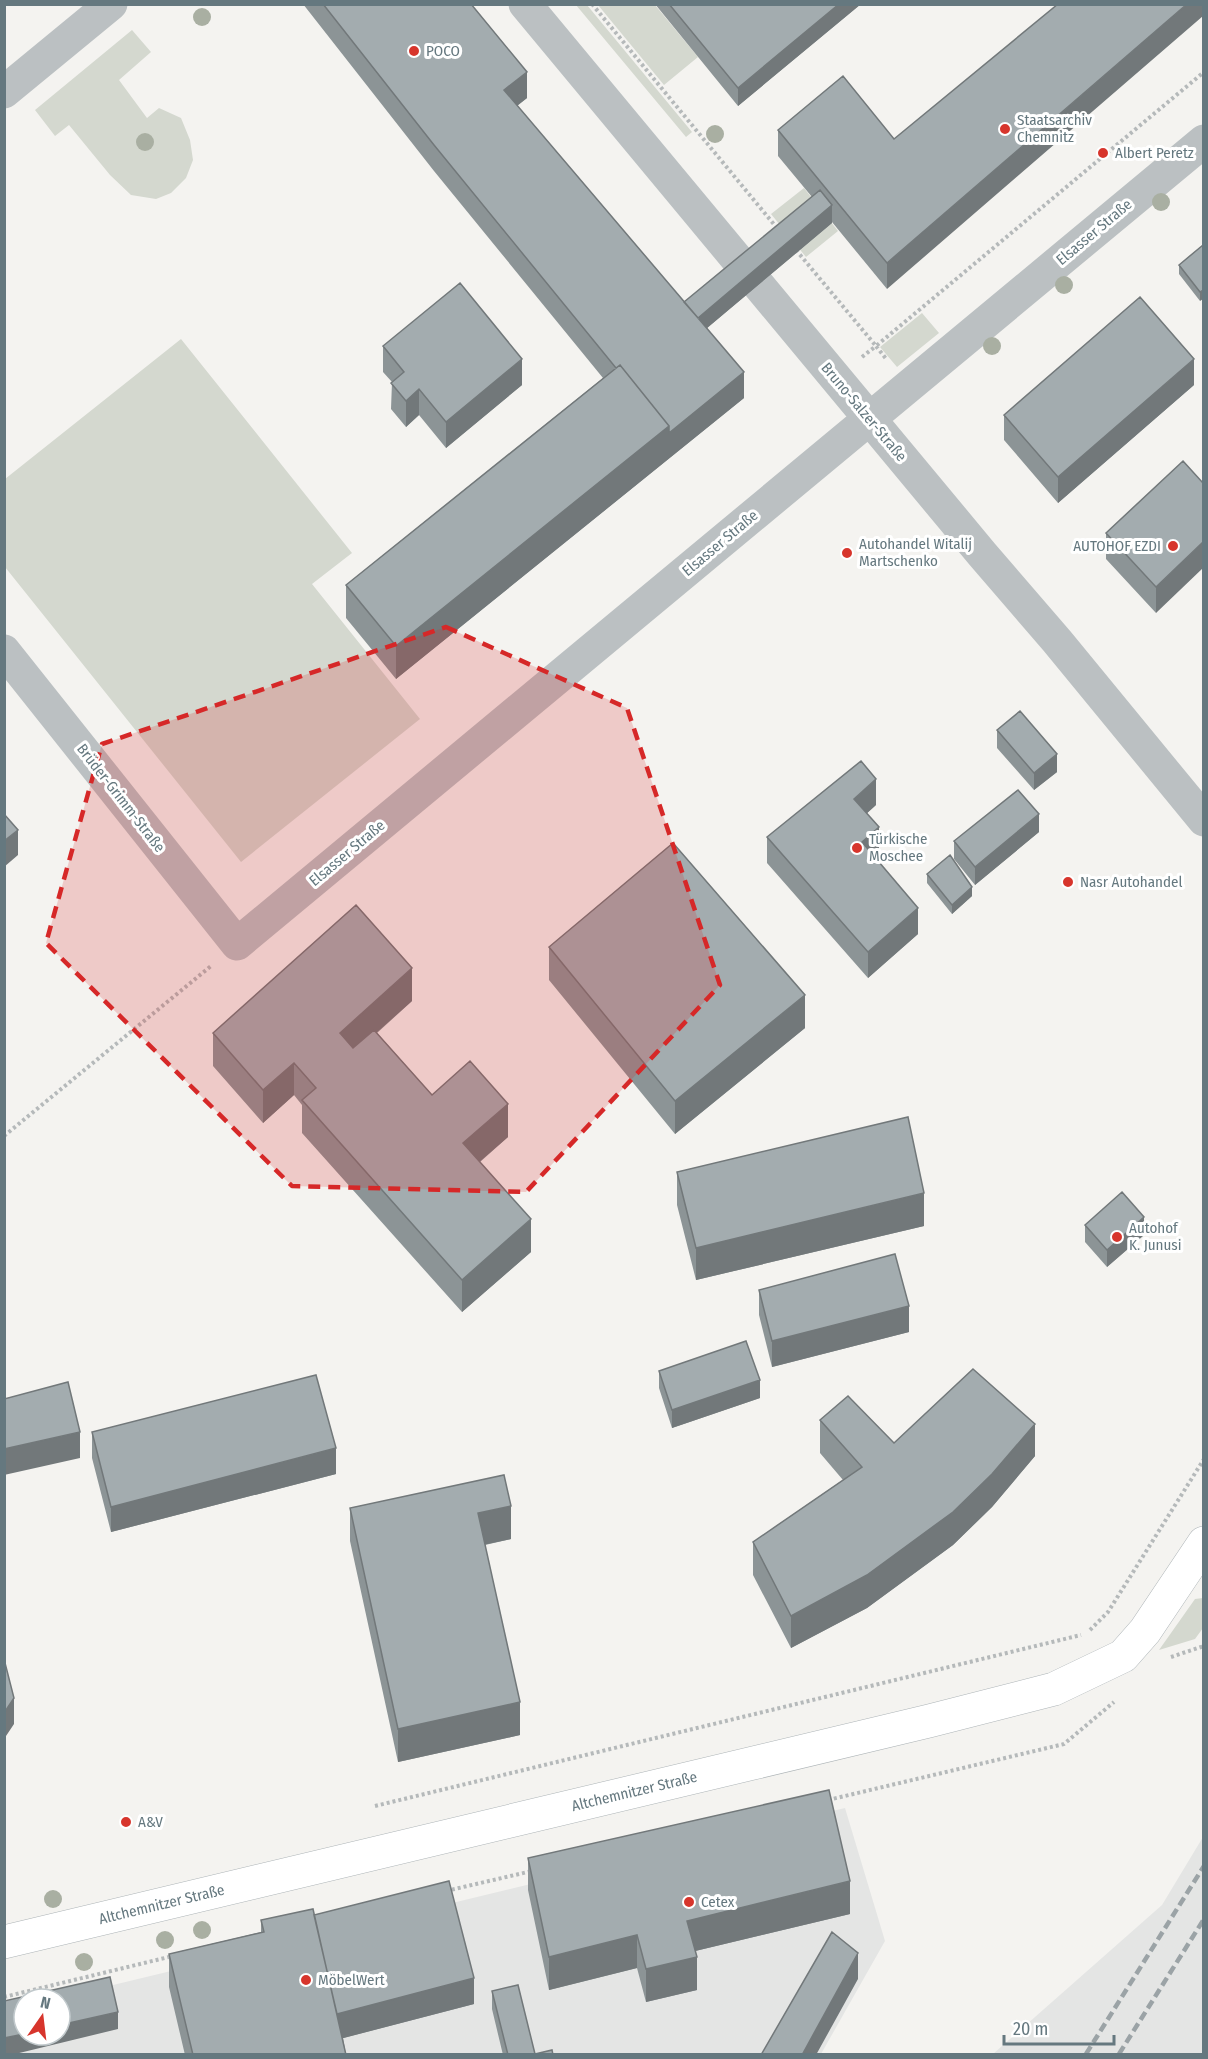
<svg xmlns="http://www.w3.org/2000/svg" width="1208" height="2059" font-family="'Fira Sans Condensed',sans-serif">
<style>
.built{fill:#e4e5e4}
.green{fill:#d4d8cf}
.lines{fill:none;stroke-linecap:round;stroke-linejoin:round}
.secondary-casing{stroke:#adb4b7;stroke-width:34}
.path{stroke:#b5b9ba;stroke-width:4;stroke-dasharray:3 3;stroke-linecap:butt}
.street{stroke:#bbc0c2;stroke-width:33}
.secondary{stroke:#fff;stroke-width:33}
.rail{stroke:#9ba3a6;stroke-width:4.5;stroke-dasharray:9 4.5;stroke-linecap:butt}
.tree{fill:#a9afa2}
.wall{fill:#8c9496}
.shaded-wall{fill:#72787a}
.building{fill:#a3acaf;stroke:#72787a;stroke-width:1.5}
.marked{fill:#d62828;fill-opacity:0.2;stroke:#d62828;stroke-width:4.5;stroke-dasharray:12 8;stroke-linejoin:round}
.poi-dot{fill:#d7352c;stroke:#fff;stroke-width:2}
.labels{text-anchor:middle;stroke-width:6;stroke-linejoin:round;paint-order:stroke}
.poi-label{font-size:15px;fill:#65787f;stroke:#fff;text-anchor:start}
.street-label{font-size:15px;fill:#65787f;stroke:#fff}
</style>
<rect width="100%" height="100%" fill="#f4f3f0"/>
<path class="built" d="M845 1808 885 1941 821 2054H5L4 2011 24 2035H60V1999H55Z
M1203 1837V2054H993L1162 1905Z"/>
<path class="green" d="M576 5H587L692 132 686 137Z
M598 5H655L698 57 664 85Z
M132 30 151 52 119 80 147 118 159 108 181 118 190 140 193 160 186 178 171 193 156 199 131 195 110 175 69 125 55 136 35 110Z
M804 188 838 231 806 257 771 214Z
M922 313 939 333 897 367 880 347Z
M181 339 352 553 312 584 420 719 241 862 5 567V479Z
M1203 1598V1628L1195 1639 1159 1650 1195 1599Z"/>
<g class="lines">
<defs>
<g id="secondary">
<path id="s1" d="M4 1942 929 1721 1054 1689 1123 1656 1145 1631 1204 1543"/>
</g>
</defs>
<use href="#secondary" class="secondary-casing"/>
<path class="path" d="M592 4 777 228
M796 250 876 346 1204 72
M862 357 876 346 887 360
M4 1136 211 966
M1090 1630 1108 1612 1204 1459
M1171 1657 1204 1646
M828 1800 1064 1744 1114 1702
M375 1806 1081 1635
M446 1891 532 1871
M4 1997 173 1956"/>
<path class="street" d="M525 4 982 554 1057 641 1204 820
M4 92 111 4
M4 651 237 944 1204 141"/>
<use href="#secondary" class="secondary"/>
<path class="rail" d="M1086 2054 1204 1866
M1119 2054 1204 1919"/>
</g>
<g class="tree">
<circle cx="202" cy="17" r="9"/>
<circle cx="715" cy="134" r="9"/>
<circle cx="145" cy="142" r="9"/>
<circle cx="1161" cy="202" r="9"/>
<circle cx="1064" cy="285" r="9"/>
<circle cx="992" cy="346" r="9"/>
<circle cx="53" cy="1899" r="9"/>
<circle cx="202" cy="1930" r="9"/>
<circle cx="165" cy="1940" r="9"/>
<circle cx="84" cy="1962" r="9"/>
</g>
<path class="wall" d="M303 4H471L527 98 517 106 684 302 812 197 778 156V130L894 139 887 289 832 222V223L707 328 744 398 396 679 346 618V585L603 378 434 171Z
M655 4H861L738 106Z
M1203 245 1200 301 1179 274V265Z
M383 346 522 385 446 448 419 415 406 427 391 409 392 382 383 372Z
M1194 385 1058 503 1004 440V415Z
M1183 461 1156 613 1106 559V533Z
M997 730 1057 772 1034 790 997 748Z
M876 805 867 813 879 853 874 857 918 934 868 978 767 863V837Z
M1039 832 975 885 954 859V841Z
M927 874 972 896 952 914 927 883Z
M549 947 805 1028 675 1134 549 980Z
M412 1001 377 1033 432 1095 508 1137 480 1162 531 1252 462 1312 302 1133V1105L294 1095 263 1123 213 1066V1033Z
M677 1172 924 1226 696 1280 677 1205Z
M1085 1225 1144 1235 1107 1267 1085 1242Z
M759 1290 909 1332 772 1367 759 1315Z
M659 1371 760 1398 672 1428 659 1388Z
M820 1420 894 1443 1035 1456 992 1507 953 1545 867 1608 791 1648 753 1575V1542L843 1480 820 1453Z
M92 1432 336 1474 111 1532 92 1458Z
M350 1508 511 1539 485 1545 520 1735 398 1762 350 1541Z
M528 1858 850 1914 695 1951 697 1990 646 2002 637 1968 549 1990 528 1890Z
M314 1915 474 2004 343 2038 346 2055H185L169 1987V1954L261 1932V1920Z
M492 1991 535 2054 553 2055H503L492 2009Z"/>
<path class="shaded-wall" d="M839 4H861L738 106V88Z
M1187 4H1203V16L887 289V263Z
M527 72V98L504 116V90Z
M832 205V223L694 339V321Z
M1203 290V299L1200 301V292Z
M522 359V385L446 448V422Z
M1194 359V385L1058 503V477Z
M744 372V398L396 679V646L669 426Z
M419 389V415L406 427V401Z
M1203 542V568L1156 613V587Z
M1057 754V772L1034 790V773Z
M876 779V805L854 825V799Z
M1039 814V832L975 885V867Z
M879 827V853L862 868V842Z
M18 830V855L4 867V841Z
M972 887V896L952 914V905Z
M918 908V934L868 978V952Z
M412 968V1001L340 1065V1033Z
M805 995V1028L675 1134V1101Z
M294 1063V1095L263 1123V1090Z
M508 1104V1137L463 1176V1143Z
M924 1193V1226L696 1280V1248Z
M1144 1217V1235L1107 1267V1250Z
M531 1219V1252L462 1312V1280Z
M909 1306V1332L772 1367V1341Z
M760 1380V1398L672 1428V1410Z
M1035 1424V1456L992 1507 953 1545 867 1608 791 1648V1616Z
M80 1432V1458L4 1475V1449Z
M336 1448V1474L111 1532V1507Z
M511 1506V1539L478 1546V1513Z
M14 1698V1724L4 1739V1713Z
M520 1702V1735L398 1762V1729Z
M850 1881V1914L687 1953V1921Z
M637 1935V1968L549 1990V1957Z
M858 1953V1979L816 2055H802Z
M697 1957V1990L646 2002V1969Z
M474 1978V2004L336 2040V2014Z
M118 2012V2029L11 2055H4V2038L24 2034V2035H60V2025Z"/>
<path class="building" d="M323 4H471L527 72 504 90 744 372 669 433V426L620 365 616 368 434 145Z
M669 4H839L738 88Z
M1058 4H1187L887 263 778 130 843 76 894 139Z
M820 190 832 205 698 318 684 302Z
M1203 245V290L1200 292 1179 265Z
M460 283 522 359 446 422 419 389 406 401 391 383 404 372 383 346Z
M1140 297 1194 359 1058 477 1004 415Z
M620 365 669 426 396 646 346 585Z
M1183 461 1203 483V542L1156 587 1106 533Z
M1020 711 1057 754 1034 773 997 730Z
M861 761 876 779 854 799 879 827 862 842 918 908 868 952 767 837Z
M1018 790 1039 814 975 867 954 841Z
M4 814 18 830 4 841Z
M673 843 805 995 675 1101 549 947Z
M950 855 972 887 952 905 927 874Z
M356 905 412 968 340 1033 353 1048 374 1030 432 1095 470 1061 508 1104 463 1143 531 1219 462 1280 302 1100 316 1088 294 1063 263 1090 213 1033Z
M908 1117 924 1193 696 1248 677 1172Z
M1122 1192 1144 1217 1107 1250 1085 1225Z
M895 1254 909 1306 772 1341 759 1290Z
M746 1341 760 1380 672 1410 659 1371Z
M973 1369 1035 1424 992 1474 953 1512 867 1575 791 1616 753 1542 862 1467 820 1420 848 1396 894 1443Z
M316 1375 336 1448 111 1507 92 1432Z
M68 1382 80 1432 4 1449V1399Z
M504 1475 511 1506 478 1513 520 1702 398 1729 350 1508Z
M4 1659 14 1698 4 1713Z
M829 1790 850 1881 687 1921 697 1957 646 1969 637 1935 549 1957 528 1858Z
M449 1881 474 1978 337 2014 314 1915Z
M313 1909 346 2055H193L169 1954 264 1932 261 1920Z
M832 1932 858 1953 802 2055H761Z
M110 1977 118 2012 60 2025V1999H24V2034L4 2038V2001Z
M518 1985 535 2054 552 2050 553 2055H508L492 1991Z"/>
<path class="marked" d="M446 627 627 708 720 985 526 1192 292 1186 46 943 102 744Z"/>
<g class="poi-dot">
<circle cx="414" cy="51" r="6"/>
<circle cx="1005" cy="129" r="6"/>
<circle cx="1103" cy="153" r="6"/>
<circle cx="1173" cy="546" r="6"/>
<circle cx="847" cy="553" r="6"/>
<circle cx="857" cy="848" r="6"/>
<circle cx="1068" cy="882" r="6"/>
<circle cx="1117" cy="1237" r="6"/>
<circle cx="126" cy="1822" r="6"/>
<circle cx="689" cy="1902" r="6"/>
<circle cx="306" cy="1980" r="6"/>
</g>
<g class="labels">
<g class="poi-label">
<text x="426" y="56">POCO</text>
<text x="1017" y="125">Staatsarchiv<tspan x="1017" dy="17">Chemnitz</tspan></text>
<text x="1115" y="158">Albert Peretz</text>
<text x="859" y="549">Autohandel Witalij<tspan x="859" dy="17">Martschenko</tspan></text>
<text x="1161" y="551" text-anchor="end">AUTOHOF EZDI</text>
<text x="869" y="844">Türkische<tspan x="869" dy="17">Moschee</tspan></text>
<text x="1080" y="887">Nasr Autohandel</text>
<text x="1129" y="1233">Autohof<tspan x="1129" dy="17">K. Junusi</tspan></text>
<text x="138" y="1827">A&amp;V</text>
<text x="701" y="1907">Cetex</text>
<text x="318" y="1985">MöbelWert</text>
</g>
<g class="street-label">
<text transform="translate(1094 232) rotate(-40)" y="5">Elsasser Straße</text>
<text transform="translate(864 412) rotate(50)" y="5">Bruno-Salzer-Straße</text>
<text transform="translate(720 543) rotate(-40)" y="5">Elsasser Straße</text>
<text transform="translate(121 798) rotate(52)" y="5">Brüder-Grimm-Straße</text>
<text transform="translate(347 853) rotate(-40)" y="5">Elsasser Straße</text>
<text dy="5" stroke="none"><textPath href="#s1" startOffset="648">Altchemnitzer Straße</textPath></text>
<text dy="5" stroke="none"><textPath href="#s1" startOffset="162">Altchemnitzer Straße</textPath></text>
</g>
</g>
<rect width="1208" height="2059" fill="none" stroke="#65787f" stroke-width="12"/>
<g transform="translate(42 2017) rotate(14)"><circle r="28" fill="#ffffff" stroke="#c1c9cc" stroke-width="1.5"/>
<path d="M0-4.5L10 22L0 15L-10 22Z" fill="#d7352c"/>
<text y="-9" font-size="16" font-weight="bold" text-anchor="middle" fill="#65787f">N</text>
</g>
<path d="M1004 2035v9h110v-9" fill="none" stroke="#65787f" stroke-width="3"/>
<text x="1013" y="2035" font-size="18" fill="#65787f" stroke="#ffffff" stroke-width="4.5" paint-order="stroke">20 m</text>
</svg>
